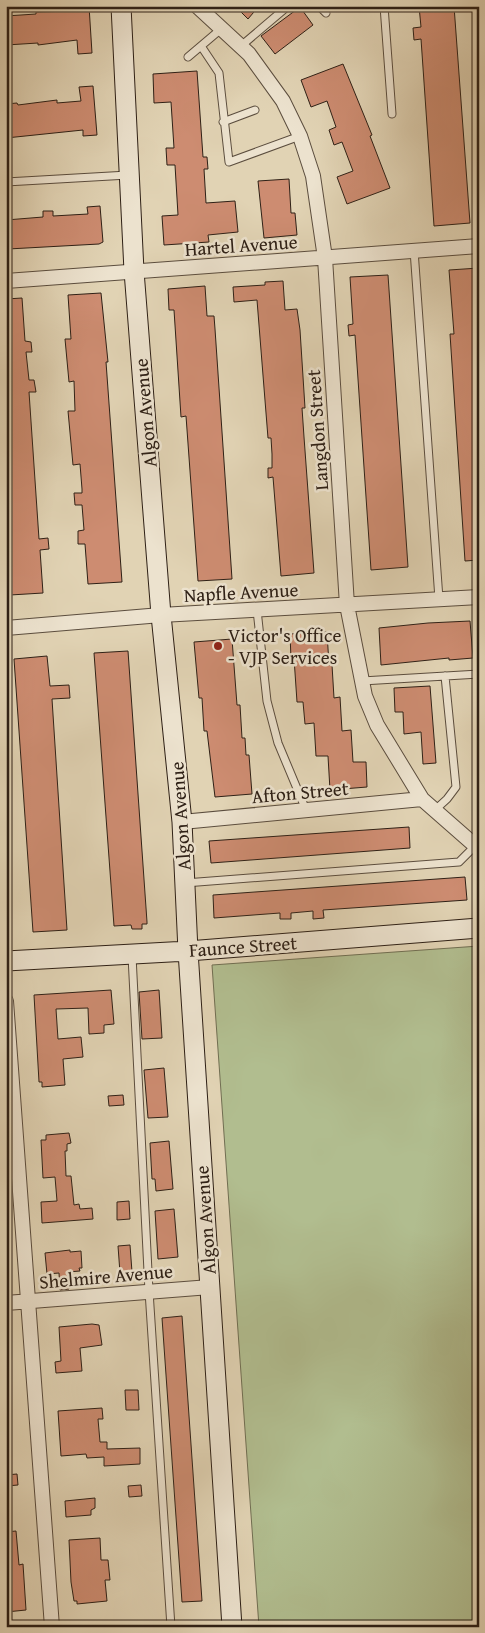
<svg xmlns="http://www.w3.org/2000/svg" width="485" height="1633" font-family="'Gentium Book Plus',serif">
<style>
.green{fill:#b1bd8f;stroke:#706e52}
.building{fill:#cd8c71;stroke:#2e2016}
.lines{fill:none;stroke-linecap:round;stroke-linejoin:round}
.lane-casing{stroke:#5b4d3e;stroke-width:9}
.street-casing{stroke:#5b4d3e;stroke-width:16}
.secondary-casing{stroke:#2e2016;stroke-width:21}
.lane{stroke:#ece2ce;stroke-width:7}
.street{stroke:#ece2ce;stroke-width:14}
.secondary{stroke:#ece2ce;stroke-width:19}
.poi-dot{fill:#8f2418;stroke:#ece2ce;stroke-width:2}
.labels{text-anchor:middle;stroke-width:5;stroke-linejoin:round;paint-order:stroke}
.street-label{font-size:19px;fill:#2e2016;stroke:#ece2ce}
.poi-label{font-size:19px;fill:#2e2016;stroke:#ece2ce;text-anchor:start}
</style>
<rect width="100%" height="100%" fill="#e1d3b4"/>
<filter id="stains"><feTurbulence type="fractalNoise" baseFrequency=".004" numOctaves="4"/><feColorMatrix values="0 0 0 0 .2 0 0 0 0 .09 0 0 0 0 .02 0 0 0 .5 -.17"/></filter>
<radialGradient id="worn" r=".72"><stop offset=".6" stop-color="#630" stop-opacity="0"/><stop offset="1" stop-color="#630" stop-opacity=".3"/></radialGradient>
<path class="green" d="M479 946V1627H259L212 965Z"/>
<path class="building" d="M75 6H89L92 53 78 54 77 40 38 45V43L6 45V16L36 14V12L75 11Z
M235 6H259L248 19Z
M419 6H454L470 223 434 226 421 39 414 40 413 28 421 27Z
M300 7 313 25 275 54 261 36Z
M343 64 372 135 370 136 390 188 347 204 337 177 353 171 342 142 334 145 329 130 336 127 327 101 311 107 301 80Z
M197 71 203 157H207L208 169H204L206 203 235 201 238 232 208 235 209 242 164 245 162 216 178 215 175 165H167L166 148H174L171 102 154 103 153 74Z
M93 86 97 135 83 136V130L6 138V104L17 103 18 105 57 100V103L81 101 79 87Z
M289 179 291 213H295L297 235 264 238 258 181Z
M100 206 103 242 99 244 8 249 6 220 43 217V211H53V216L88 214 87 207Z
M479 268V560L465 561 450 334H454L449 270Z
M388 275 408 567 371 570 355 335 349 336 348 325 353 324 350 277Z
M283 281 285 310 297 309 300 330 305 408H302L304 437 314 573 281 576 273 477 268 478V468H272V454L271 438H268L257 300 234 302 233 287 265 285V282Z
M205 286 207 316H214L215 329 232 579 198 581 186 416 181 417 174 310H169L168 289Z
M101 293 108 362H106L122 582 88 584 85 544H78V531L84 530 82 505H75L74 493H82V489L80 464 73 465 68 411H75L74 381 69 382 65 339H71L68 295Z
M22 298 25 341 31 342 32 352H26L29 380H34L36 392H29L39 539 48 538 49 549 40 550 43 593 10 595 6 549V299Z
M470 621 473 658 449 660V658L381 665 379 628 428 623Z
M327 632 329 665H332L334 698 340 697 342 731 351 730 353 762H366L367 787 330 790 328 756H316L314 723 305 724 303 702H297L294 658 291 659 290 634Z
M232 639 237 705H240L242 738H245L246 755H249L252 794 215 797 207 731H204L202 698H199L194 642Z
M128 651 147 922V924H142V929H132L131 925 114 926 94 653Z
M47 656 50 686 69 685 70 698 52 699 67 930 33 932 14 659Z
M430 686 436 763 423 764 421 732 404 734 403 712H395L394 688Z
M409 827 410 848 211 863 209 841Z
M465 877 467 900 323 910 324 918 313 919V911L291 913V919H280V913L214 918 213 895Z
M111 990 114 1024 104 1025V1033L89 1034 88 1008 56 1009 58 1039 81 1037 83 1057 63 1059 65 1085 42 1087V1082H39L34 995Z
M159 990 162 1038 142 1039 139 992Z
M164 1068 168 1117 148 1118 144 1070Z
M123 1095 124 1105 109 1106 108 1096Z
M69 1133 71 1143 67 1144V1151H65L66 1176H71L74 1205 79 1204 80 1209 92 1208 93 1219 42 1223 41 1202 57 1201 55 1177 43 1178 41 1140H46V1135Z
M169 1141 173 1189 156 1191 155 1179H152L150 1143Z
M129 1201 130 1219 117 1220V1202Z
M174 1209 178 1257 158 1259 155 1211Z
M130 1245 132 1272 120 1273 118 1246Z
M70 1250V1252L81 1251 82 1268H79L80 1271 68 1272 69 1289 60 1290 59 1273 47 1274 45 1253Z
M182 1316 202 1601 182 1602 162 1318Z
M92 1324 99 1325 102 1345 80 1348 82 1371 56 1373 55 1362 61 1361 59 1327Z
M125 1390H138L139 1410H126Z
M102 1408 103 1419H98L100 1442H107V1449L140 1448V1464L104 1466V1457L87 1458 86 1454 61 1456 58 1411Z
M17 1474 18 1485 6 1486V1475Z
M141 1485 142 1496 129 1497 128 1486Z
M95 1498V1508L91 1510V1515L66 1517 65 1501Z
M16 1531 19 1565 23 1564 26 1610 6 1612V1532Z
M100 1538 101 1560H108L110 1580H105L107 1601 77 1604V1601H74L71 1582 69 1540Z"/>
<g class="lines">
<defs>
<path id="lane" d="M319 6 326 13
M384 6 392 114
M201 46 219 73 229 162 300 136
M241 46 288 6
M188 57 221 29
M223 122 255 110
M6 182 128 175
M414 250 439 599
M257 610 267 701 278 743 306 810
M362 681 479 674
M435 810 447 799 456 787 445 676
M185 883 459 862 475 846
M132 956 149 1291 171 1627
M479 1177V1199"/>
<path id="street" d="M197 6 249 54 283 101 300 136 313 176 325 258 347 605 365 696 377 725 422 799 479 849
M6 281 479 246
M6 628 161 615 479 597
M182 822 422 799
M6 1001 52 1627
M6 1303 210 1287"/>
<path id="secondary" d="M121 6 134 271 161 615 182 822 188 951 232 1627
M6 961 188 951 479 928"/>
</defs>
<use href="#lane" class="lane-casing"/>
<use href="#street" class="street-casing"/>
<use href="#secondary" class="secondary-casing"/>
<use href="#lane" class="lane"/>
<use href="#street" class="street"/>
<use href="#secondary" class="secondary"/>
</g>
<circle class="poi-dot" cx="218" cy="646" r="5"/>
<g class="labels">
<g class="street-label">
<text transform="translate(241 245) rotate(-4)" y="7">Hartel Avenue</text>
<text transform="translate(145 413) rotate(-95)" y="7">Algon Avenue</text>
<text transform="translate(317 430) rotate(-94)" y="7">Langdon Street</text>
<text transform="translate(241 592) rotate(-3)" y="7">Napfle Avenue</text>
<text transform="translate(300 792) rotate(-5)" y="7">Afton Street</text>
<text transform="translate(180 816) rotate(-94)" y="7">Algon Avenue</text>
<text transform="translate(243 946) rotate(-4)" y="7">Faunce Street</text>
<text transform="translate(205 1220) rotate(-94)" y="7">Algon Avenue</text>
<text transform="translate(106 1276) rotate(-5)" y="7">Shelmire Avenue</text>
</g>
<g class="poi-label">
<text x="228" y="642">Victor's Office<tspan x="228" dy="22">- VJP Services</tspan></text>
</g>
</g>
<rect width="485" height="1633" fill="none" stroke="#e1d3b4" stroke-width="25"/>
<rect x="8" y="8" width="470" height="1618" fill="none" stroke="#2e2016" stroke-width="2.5"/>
<rect x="12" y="12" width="460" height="1608" fill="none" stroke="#2e2016"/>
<rect width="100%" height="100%" filter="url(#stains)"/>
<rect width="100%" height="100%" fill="url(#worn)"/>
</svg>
